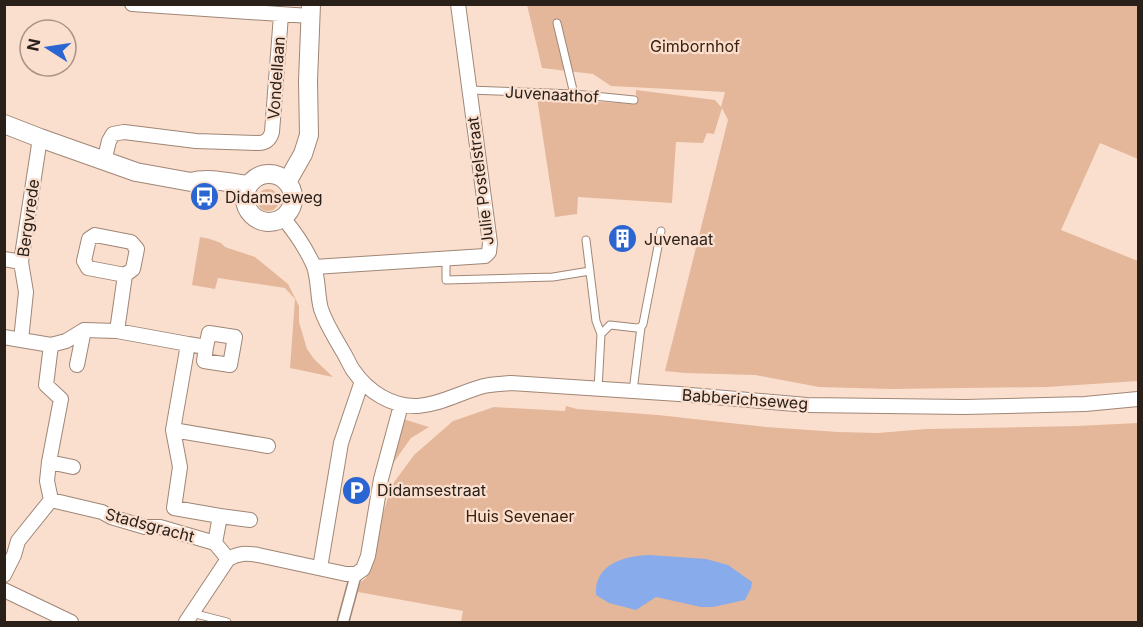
<svg xmlns="http://www.w3.org/2000/svg" width="1143" height="627" font-family="Inter,sans-serif">
<style>
.green{fill:#e4b79a}
.water{fill:#87abeb}
.lines{fill:none;stroke-linecap:round;stroke-linejoin:round}
.service-casing{stroke:#9f8676;stroke-width:9}
.pedestrian-casing{stroke:#9f8676;stroke-width:13}
.minor-casing{stroke:#9f8676;stroke-width:16}
.tertiary-casing{stroke:#9f8676;stroke-width:20}
.service{stroke:#fff;stroke-width:7}
.pedestrian{stroke:#fff;stroke-width:10}
.minor{stroke:#fff;stroke-width:14}
.tertiary{stroke:#fff;stroke-width:18}
.labels{text-anchor:middle;stroke-width:4.5;stroke-linejoin:round;paint-order:stroke}
.park-label{font-size:16px;fill:#3d210d;stroke:#fbdfce}
.street-label{font-size:16px;fill:#2a201a;stroke:#fbdfce}
.poi-label{font-size:16px;fill:#2a201a;stroke:#fbdfce;text-anchor:start}
</style>
<rect width="100%" height="100%" fill="#fbdfce"/>
<path class="green" d="M527 5H1138V159L1100 143 1061 230 1138 261V381L1047 387 891 389 819 387 755 375 685 373 665 371 728 120 722 108 714 134 707 133 703 143 676 142 672 203 578 197 577 214 555 217 537 98 636 104V90L715 100 721 107 725 92 611 86 593 74 542 68Z
M257 200a11 11 0 1 1 22 0a11 11 0 1 1-22 0Z
M200 237 210 239 221 243 225 247 255 257 288 284 299 306V322L307 349 314 359 333 377 290 368 295 299 285 288 218 278 215 289 192 285Z
M566 406 577 409 658 415 766 427 838 432 878 433 926 429 1077 426 1138 423V622H461L463 611 358 592 361 582 366 578 372 548 392 485 414 455 453 421 494 407 565 411Z
M403 419 429 427 411 438 396 459 387 474Z"/>
<path class="water" d="M649 555 706 559 728 565 752 582 751 588 745 600 713 607H701L656 597 636 610 609 603 596 595C594 564 624 556 649 555Z"/>
<g class="lines">
<defs>
<path id="service" d="M557 23 574 94
M469 90 574 94 634 100
M586 240 596 321 601 334 598 389
M446 259V280L553 277 590 271
M601 334 610 325 637 328 641 327 643 324 661 231
M633 391 641 327
M192 613 227 622"/>
<path id="pedestrian" d="M343 622 356 574"/>
<path id="minor" d="M132 4 310 16
M40 138 21 262 26 292 21 340 51 345 66 341 84 330 117 331 188 344 173 430 180 467 174 508 220 516 215 543 228 559
M104 161 109 141 113 134 124 132 196 141 258 143C266 143 270 139 272 132L281 15
M283 218C295 232 305 247 313 264 319 278 317 295 321 309 326 324 334 336 342 350 346 356 349 364 353 370 368 392 392 407 418 406 442 404 461 392 484 386 493 384 502 384 511 383L679 394 807 405 964 407 1085 404 1138 399
M95 235 131 242 137 249 133 269 125 275 88 268 84 261 89 239Z
M4 259 21 262
M314 267 485 256 489 252 490 243 458 4
M117 331 125 275
M4 337 21 340
M188 344 206 347 204 361 230 365 235 337 209 333 206 347
M51 345 46 385 61 399 49 462 47 481 51 500
M77 365 84 330
M173 430 268 446
M49 462 73 467
M220 516 250 520
M320 568 341 443 362 381
M4 575 14 555 18 541 51 500 102 512 111 517 145 527H160L215 543
M4 590 71 622
M186 622 228 559C239 553 246 553 258 555L346 574H356L363 569 368 556 381 479 401 405"/>
<path id="tertiary" d="M4 124 40 138 136 172 191 182C209 177 230 183 248 185
M245 198a24 24 0 1 1 48 0a24 24 0 1 1-48 0Z
M287 182 303 154 309 135 308 81 311 4"/>
</defs>
<use href="#service" class="service-casing"/>
<use href="#pedestrian" class="pedestrian-casing"/>
<use href="#minor" class="minor-casing"/>
<use href="#tertiary" class="tertiary-casing"/>
<use href="#service" class="service"/>
<use href="#pedestrian" class="pedestrian"/>
<use href="#minor" class="minor"/>
<use href="#tertiary" class="tertiary"/>
</g>
<defs>
<symbol id="bus-disc" viewBox="-11 -11 22 22"><circle r="9.5" fill="#2b65d2" stroke="#fbdfce"/><path d="M-5-6H5V4H4V6H2V4H-2V6H-4V4H-5ZM-3.5-4V0h7V-4ZM-3.5 1.2v1.5H-2V1.2ZM2 1.2v1.5H3.5V1.2Z" fill="#fff"/></symbol>
<symbol id="building-disc" viewBox="-11 -11 22 22"><circle r="9.5" fill="#2b65d2" stroke="#fbdfce"/><path d="M-4-6H4V6H1V3H-1V6H-4ZM-2.5-4.3h1.7v1.8h-1.7ZM.8-4.3h1.7v1.8H.8ZM-2.5-1h1.7V.8h-1.7ZM.8-1h1.7V.8H.8Z" fill="#fff"/></symbol>
<symbol id="parking-disc" viewBox="-11 -11 22 22"><circle r="9.5" fill="#2b65d2" stroke="#fbdfce"/><path d="M-3.5-5.5H1a3.5 3.5 0 0 1 0 7H-1V5.5H-3.5ZM-1-3.4V-.6H.8a1.4 1.4 0 0 0 0-2.8Z" fill="#fff"/></symbol>
</defs>
<g fill-rule="evenodd">
<use href="#bus-disc" x="188" y="180" width="33" height="33"/>
<use href="#building-disc" x="606" y="222" width="33" height="33"/>
<use href="#parking-disc" x="340" y="474" width="33" height="33"/>
</g>
<g class="labels">
<g class="park-label">
<text x="695" y="52">Gimbornhof</text>
<text x="520" y="522">Huis Sevenaer</text>
</g>
<g class="street-label">
<text transform="translate(276 78) rotate(-86)" y="6">Vondellaan</text>
<text transform="translate(552 94) rotate(3)" y="6">Juvenaathof</text>
<text transform="translate(480 181) rotate(-97)" y="6">Julie Postelstraat</text>
<text transform="translate(28 218) rotate(-82)" y="6">Bergvrede</text>
<text transform="translate(745 399) rotate(4)" y="6">Babberichseweg</text>
<text transform="translate(150 525) rotate(15)" y="6">Stadsgracht</text>
</g>
<g class="poi-label">
<text x="225" y="203">Didamseweg</text>
<text x="644" y="245">Juvenaat</text>
<text x="377" y="496">Didamsestraat</text>
</g>
</g>
<rect width="1143" height="627" fill="none" stroke="#2a201a" stroke-width="12"/>
<g transform="translate(48 48) rotate(282)"><circle r="28" fill="#fbdfce" stroke="#a79386" stroke-width="1.5"/>
<path d="M0-4.5L10 22L0 15L-10 22Z" fill="#2b65d2"/>
<text y="-9" font-size="16" font-weight="bold" text-anchor="middle" fill="#2a201a">N</text>
</g>
</svg>
